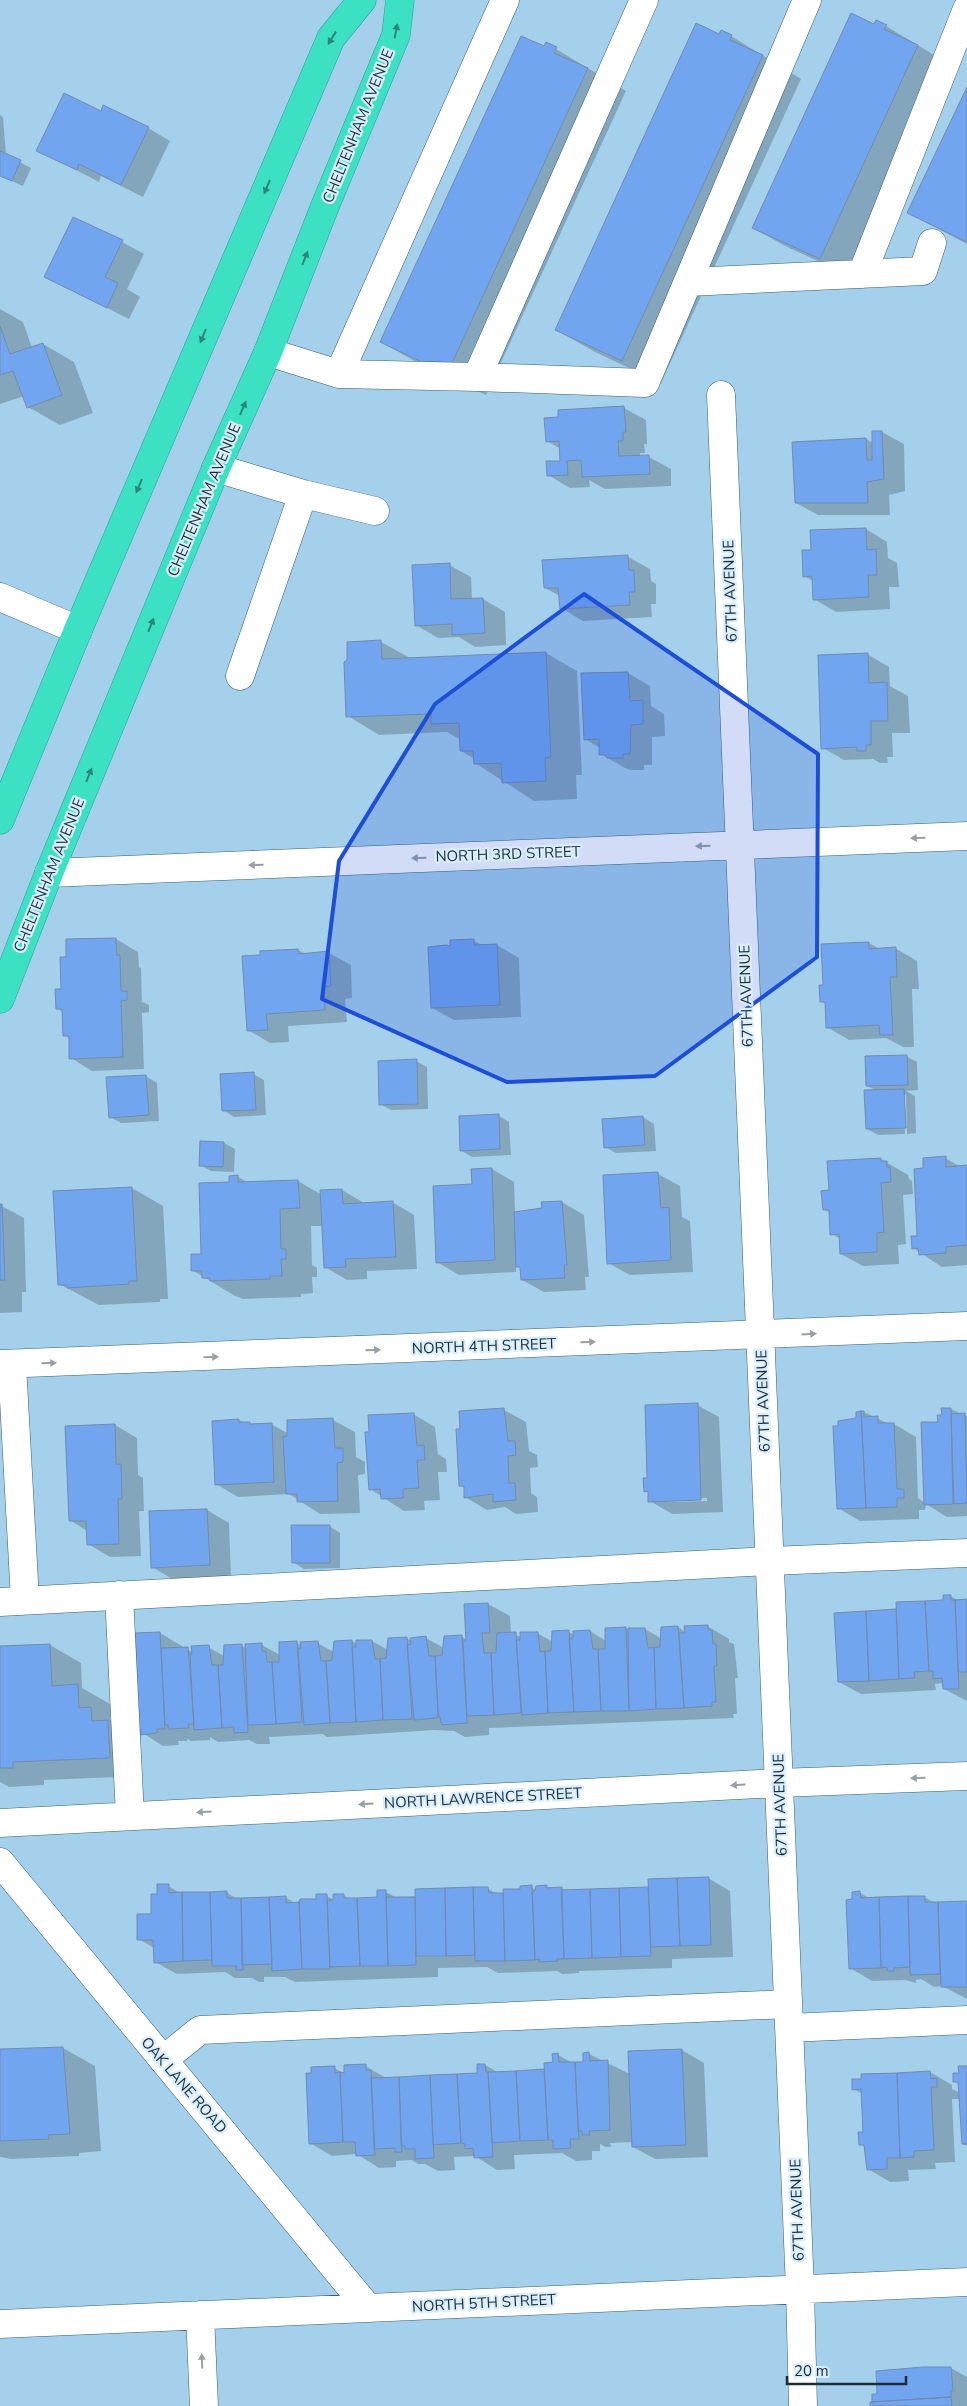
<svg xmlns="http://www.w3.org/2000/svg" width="967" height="2406" font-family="'Nunito Sans',sans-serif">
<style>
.shadow{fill:#0003;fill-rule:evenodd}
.building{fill:#71a5ef;stroke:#728bae}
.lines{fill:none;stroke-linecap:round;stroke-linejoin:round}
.minor-casing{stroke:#365e76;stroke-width:29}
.highway-casing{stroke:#31a192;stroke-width:29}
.minor{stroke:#fff;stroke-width:28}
.highway{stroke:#3ce0c2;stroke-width:28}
.oneway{fill:#2c867d}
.oneway2{fill:#99a0a5}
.marked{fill:#1d4ed8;fill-opacity:0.2;stroke:#1d4ed8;stroke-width:4;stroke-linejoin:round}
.labels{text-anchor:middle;stroke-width:4.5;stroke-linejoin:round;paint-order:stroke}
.street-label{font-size:15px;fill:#1c2d38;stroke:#d8eefc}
</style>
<rect width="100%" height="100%" fill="#a5d0ec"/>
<path class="shadow" d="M874 26H886L949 64 851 276 785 246 753 228Z
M720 36H731L801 79 661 383 595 352 556 330Z
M545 48 556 49 626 91 486 395 420 364 381 342Z
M967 90V244L908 213Z
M101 112 148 128 170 141 143 197 101 176 99 182 38 150Z
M0 115 3 117 6 155 31 168 23 186 0 176Z
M122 242 144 254 127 289 140 297 129 319 45 277Z
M0 309 23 322 32 348 43 344 74 362 93 413 60 425 28 407 24 396 0 404Z
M624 408 646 420 647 444H644L645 453H640V457H649L671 469V486L605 489 589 480 590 487 570 488 548 475 561 462V449L547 441Z
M882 432 904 444 905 491 889 495 890 515H818L796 503 866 439 873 443Z
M866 529 887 542 888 558 897 563 899 587H889L890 609 836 612 814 599 813 581 804 576 813 551Z
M628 557 650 569 651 581 656 584V604H651L652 617 583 621 561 608 560 596 545 588Z
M449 565 471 577 472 599H483L505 612 506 645 475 647 459 637 438 638 416 625Z
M381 642 412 659 546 653 577 671 582 775H576L577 799 534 801 475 763V759L461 751V740L447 732 379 735 348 716Z
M867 654 889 667 890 686 908 696 910 733H892L893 757H887L888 763H880L873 759 844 760 823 748Z
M628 673 650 686 651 706 664 714 665 736 652 737V765H644V770H630L623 767 601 754 600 748 585 739Z
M116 939 138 952 139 967 141 968 142 1002 149 1005V1012L142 1013 144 1069 92 1071 71 1058 70 1039 64 1035 63 1012 57 1008 68 958Z
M473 940 483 946 497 945 519 958 521 1017 454 1020 432 1008 452 948Z
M869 943 880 949 895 948 917 961 919 989H912L914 1047H903L886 1038 849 1040 827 1027 826 1004 821 1001 824 986Z
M298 950 306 954 329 953 351 965 352 998 345 999 347 1022 288 1026 289 1042 270 1043 248 1030 261 956Z
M906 1056 917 1062 918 1090 906 1091 915 1096 916 1133 907 1134 906 1095H903L905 1134 878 1135 867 1129 877 1091 867 1086Z
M416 1061 427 1067 428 1109 391 1110 380 1104Z
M253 1074 264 1080 266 1115 234 1117 223 1110Z
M146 1076 157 1083 159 1121 121 1123 110 1117Z
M499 1116 509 1122 511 1155 472 1157 462 1151Z
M643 1117 654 1124 656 1151 616 1153 605 1147Z
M224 1143 235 1149 234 1172 211 1171 200 1165Z
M945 1158 961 1167H967V1265L942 1267 913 1248 919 1237 925 1170Z
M881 1159 908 1175 909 1179 912 1181 913 1194 903 1195 906 1244 898 1245 899 1264 863 1266 841 1254V1239L832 1234 831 1213 824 1209 830 1192 828 1163Z
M492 1169 514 1182 515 1213 543 1209 562 1202 584 1215 589 1277H585L586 1290 544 1292 522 1280 521 1268 516 1265V1272L459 1275 437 1262 473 1185Z
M658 1174 680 1186 682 1217 690 1221 693 1272 630 1275 608 1263 604 1176Z
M238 1177 249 1183 298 1181 322 1195V1191L342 1190 364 1203 392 1202 414 1215 417 1269 367 1271V1279L347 1280 325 1267 323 1226H311L312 1265 317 1268V1277H312L313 1293 301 1294V1297L243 1299 235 1296 192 1270 202 1255 231 1184Z
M132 1188 163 1206 168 1299H160V1302L99 1305 59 1284Z
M0 1205 24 1218 26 1292H22V1312L0 1313Z
M697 1405 719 1417 723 1512 672 1514 650 1501V1493L646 1491 649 1479ZM707 1498V1501L666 1502V1500Z
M950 1409 967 1416V1516L947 1517 926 1504 925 1510H919V1519L860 1521 838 1508 839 1427 857 1419 864 1412 889 1424H894L916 1437 918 1498 925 1503 939 1423Z
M504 1410 526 1422 529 1451 537 1455 538 1467 530 1468 531 1493 537 1497 538 1512 516 1514 505 1507 487 1510 465 1497V1488L460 1486 461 1430Z
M413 1414 435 1427 438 1454 446 1459 447 1472H438L440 1500 424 1501 425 1510 404 1511 370 1489Z
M239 1420 245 1424H271L289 1434 333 1420 355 1432 356 1457 365 1462V1474L358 1475 360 1513 320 1514 289 1494 238 1497 216 1484 213 1422Z
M115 1425 137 1438 138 1475 143 1478 144 1511H139L141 1556 110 1557 88 1544 87 1531 70 1520Z
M207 1510 229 1523 231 1577 174 1580 152 1567Z
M329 1526 340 1533V1568L304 1569 293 1562Z
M950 1596 959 1601H967V1701L944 1689 943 1683 935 1684 936 1690 861 1694 839 1682 835 1614 897 1611 944 1601Z
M488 1604 510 1616 511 1634 522 1637 537 1633 553 1642 569 1632 574 1635 590 1631 606 1641 626 1629H645L662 1639 678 1627 686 1632 707 1626 729 1639V1642L734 1644 738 1678H735L737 1714H733L734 1718 489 1728V1735L465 1737 454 1731 434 1730 327 1737 323 1734 269 1737 270 1744H257L249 1740 218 1742 210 1737V1740L191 1741 187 1739V1741H178L179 1745 163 1746 135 1728 137 1659 160 1633 182 1646V1648L193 1652 208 1647 224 1656 242 1646 246 1648 262 1645 280 1655 296 1642 302 1646 317 1643 334 1652 352 1641 357 1644 372 1641 388 1650 406 1638 412 1641 426 1638 444 1648 462 1637 467 1640Z
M50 1645 81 1663 82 1688 110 1704V1720L122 1727 141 1776 44 1780V1785L9 1787 0 1782V1647Z
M708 1878 730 1891 733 1957 672 1959V1968L579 1971V1973L562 1974 557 1971 498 1973 487 1967 438 1968V1977L295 1982 285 1977H264V1982H259L252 1978H235L225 1972 177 1974 155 1962 154 1948 139 1939 152 1915 159 1895 168 1886 182 1894 226 1892 237 1899 285 1897 295 1903 318 1900 327 1896 334 1900 343 1895 350 1899 379 1898 386 1892 397 1898 488 1889 498 1894H504L531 1887 537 1890V1887L561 1888 565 1891 650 1888Z
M860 1893 871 1899 924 1897 935 1903 967 1902V1999L942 1986 934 1987 921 1979 916 1980V1983L905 1980 872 1981 850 1968 853 1901Z
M63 2048 95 2066 101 2151 79 2153V2156L11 2159 0 2157V2051Z
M682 2050 704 2063 708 2157 655 2159 633 2147V2142L610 2143 611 2147H605L600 2144V2151H592V2160L576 2161 562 2153 514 2155 515 2169 497 2170 475 2156 454 2157 455 2170 438 2171 425 2164H418L412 2160 396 2161V2167L379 2168 357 2154 332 2156 310 2143 334 2068 345 2074 365 2066 388 2079 479 2074 485 2065 499 2073 546 2070 554 2063 558 2055 573 2063H584L589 2054 630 2074Z
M967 2067V2146L963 2144 960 2099H952L955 2162 935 2163 936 2169 908 2170 909 2181 890 2182 868 2169 866 2148 860 2144 864 2134 863 2094 853 2089 930 2072 952 2085V2089L960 2093 959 2084 955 2081Z
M951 2368 967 2377V2406H872L878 2395 877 2372Z"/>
<path class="building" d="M851 13 874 24 876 20 887 25 884 29 918 45 820 259 752 228Z
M696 23 719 34 721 30 732 35 730 40 763 55 622 361 555 330Z
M521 36 544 46 546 42 557 47 554 53 588 68 447 374 380 342Z
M967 87V242L907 213Z
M64 93 101 111 103 105 149 127 121 185 79 164 77 170 36 151Z
M0 151 21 160 12 181 0 176Z
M73 217 123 240 105 277 118 283 107 308 44 277Z
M0 326 10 354 43 343 62 395 27 408 13 371 0 375Z
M624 406 626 432H623V441H618L619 456 649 455 650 474 582 477 581 460 567 461 568 475 547 476 546 461H560L559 441 546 442 544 418 558 417V410Z
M872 431H882L884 479 867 482 868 503H795L792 442 866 438 867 460H872Z
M866 528 867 550 876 549 877 575H868L869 597 813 600 812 576 803 577 802 550H811L810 530Z
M628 555 629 570H634L635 592H629L630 605 560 609 558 588H544L542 560Z
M450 563 451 599 483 598 485 633 452 635V624L415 626 412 565Z
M381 640 382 659 546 652 551 757 545 758 546 781 502 783 501 763 474 764 473 751H460L459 723 431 724V714L346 717 344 662 347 660V642Z
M868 653 869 683 887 682 888 721H871V745H866V751H857V747L821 749 818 655Z
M628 672 630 701 643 700V724L631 725 630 754H623V758H607L606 755H599V739L584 740 581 673Z
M116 938 117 955H120L121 991H127V1000L121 1001 123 1057 69 1059V1036H63L62 1009H56L55 989H61L60 957H66V939Z
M474 939V945L497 944 500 1005 431 1008 428 947 446 945 450 946V940Z
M869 942V949L896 947 897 977H890L893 1035H880L879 1025 826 1028 825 1002H820L819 985H823L821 944Z
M298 949 299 954 329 951 331 986 324 987 325 1010 266 1014 268 1030 247 1031 242 956 260 955V951Z
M907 1055 908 1085 866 1086 865 1056Z
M417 1059 418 1104 379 1105 378 1061Z
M254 1072 256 1110 222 1111 220 1074Z
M146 1075 149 1115 109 1118 106 1077Z
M904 1089 906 1128 866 1129 864 1090Z
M499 1114 500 1149 460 1151 459 1116Z
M643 1116 645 1145 604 1148 602 1119Z
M200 1141 224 1142 223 1167 199 1166Z
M946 1156V1167L967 1165V1245L946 1247V1253L919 1255 918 1248 912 1249 911 1236H917L914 1169 923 1168V1158Z
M881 1158V1161H887V1167H890L891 1182 881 1183 884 1232 877 1233V1252L840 1254 839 1234 830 1235 829 1210H823L821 1191 829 1190 827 1161Z
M492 1168 495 1260 436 1263 433 1186 472 1184 471 1169Z
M658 1172 661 1208 669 1207 671 1260 607 1264 603 1175Z
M238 1175V1182L298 1180 300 1208 280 1209 281 1249H286V1259H281L282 1276H270V1279L210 1281V1278H202V1271H191V1254H201L199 1183 229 1182V1176Z
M132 1187 137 1281H129V1284L67 1288V1285H58L53 1191Z
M342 1189 343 1204 393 1201 396 1257 345 1259 346 1267 324 1268 320 1190Z
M562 1201 567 1265H564L565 1278 521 1280 520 1267H516L514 1212 542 1208 541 1202Z
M0 1204H2L5 1280H0Z
M698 1403 701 1500 648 1502V1491L644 1492 643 1478H647L645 1405Z
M504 1408 508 1441H515L516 1455 508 1456 509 1483H515L516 1500 493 1502V1494L464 1498V1486H459L456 1429H460L459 1411Z
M941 1408H951L953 1504 924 1505 921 1422H938L937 1415H942Z
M861 1411 866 1508 837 1509 833 1426H838V1421L856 1418V1412Z
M861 1411H864V1417L878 1416V1423H894L897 1489H904V1498H897V1507L866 1508Z
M414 1413 417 1446 424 1445 425 1460H417L419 1488 403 1489V1498L381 1499 380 1489 369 1490 365 1432H369L368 1415Z
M965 1413 967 1503 954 1504 951 1414Z
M333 1418 335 1448H343V1462L337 1463 338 1501 297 1502V1494H286L283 1437 287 1436V1420Z
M239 1419V1422H250V1424L272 1423 274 1482 215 1485 212 1421Z
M115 1424 116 1464H121L122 1499H118L119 1544 87 1545 86 1521H69L65 1426Z
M207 1509 210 1565 151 1568 149 1511Z
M291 1525H330V1563H292Z
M943 1595H951V1600H955L959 1689H943L942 1678 933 1679V1671H929L925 1601 943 1600Z
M967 1599V1672H958L955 1600Z
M925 1601 929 1671 914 1672 915 1678 899 1679 896 1602Z
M488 1603 490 1633H482L484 1653H491L494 1715 467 1716 463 1641H466L464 1604Z
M896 1609 899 1679 869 1681 866 1611Z
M866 1611 869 1681 838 1682 834 1613Z
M708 1625V1630H712L713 1644H716L717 1666H714L716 1702H712V1706L684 1708 679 1633H685L684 1626Z
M678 1626 684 1708 656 1709 654 1647H660L661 1627Z
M626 1627 629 1711H601L598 1649H605V1628Z
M628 1628H645L648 1648 654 1647 656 1709 629 1711Z
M569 1630 574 1712 548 1713 545 1651H551L552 1631Z
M590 1630 593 1649H598L601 1711 574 1712 569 1639 573 1638V1631Z
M160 1632 165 1729H157V1733L140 1735V1729H134L132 1657H136L135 1633Z
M516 1632 521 1713 494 1715 491 1653H496L497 1633Z
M520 1632H538L540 1652 545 1651 548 1713 522 1715 516 1640H520Z
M462 1635 467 1723 442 1725 438 1712 435 1656 442 1655 444 1636Z
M426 1636 429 1656H435L438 1712 437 1718 414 1720 407 1645 411 1644 410 1638Z
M407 1637 412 1719 383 1720 380 1659 386 1658 388 1638Z
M352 1640 356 1722 330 1723 326 1661 332 1660 334 1641Z
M356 1640H372L375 1659H380L383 1720 356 1722 352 1647H356Z
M297 1641 302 1722 276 1724 272 1662H279V1642Z
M318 1641 321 1661H326L330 1723 304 1725 298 1649 301 1648 300 1642Z
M262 1643V1651H266L267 1662H272L276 1724 248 1725 245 1644Z
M50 1644 52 1686 78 1684 79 1708 91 1707 92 1721 108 1720 110 1758 13 1762V1768H0V1646Z
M242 1644 248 1732 234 1733V1727L222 1728 218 1665H223L224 1645Z
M209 1645 212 1665H218L222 1728 194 1730 190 1654H192L191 1646Z
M188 1647 194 1724H188L189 1728 168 1729V1725H165L161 1648Z
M709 1877 711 1945 680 1946 677 1878Z
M677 1878 680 1946 651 1947 648 1879Z
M157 1884H169V1893L182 1892 183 1961 154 1963 153 1940H137V1914H151V1894H157Z
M532 1885 535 1960 505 1961 503 1889H520V1886Z
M547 1885V1888L562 1887 564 1959H557L558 1961 539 1962V1959L535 1960 532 1892 535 1891 536 1886Z
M473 1887H488L489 1893H503L505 1961H475Z
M473 1887 475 1955 446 1956 445 1888Z
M648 1887 651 1956 621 1957 619 1888Z
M445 1888 446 1956H416L415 1889Z
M619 1888 621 1957 592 1958 590 1889Z
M590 1889 592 1958 564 1959 561 1890Z
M377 1890H386L388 1966H360L357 1898 377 1897Z
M227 1891V1898H241L243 1970H236V1966H212L210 1892Z
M860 1891 861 1898 879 1897 881 1968 849 1969 846 1900 852 1899V1892Z
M182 1892H210L212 1960 183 1961Z
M316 1894H327L330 1969H302L299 1902 300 1899H316Z
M333 1894H344V1898H357L360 1966 330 1967 327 1900H333Z
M286 1896V1903L299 1902 302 1969 272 1971 269 1897Z
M908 1896 910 1967 894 1968V1971H887V1967L881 1968 879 1897Z
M908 1896H925V1902H938L940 1974 910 1975Z
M269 1897 272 1964 242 1965 241 1898Z
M386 1897H415L416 1965 388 1966Z
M967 1901V1987H941L938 1902Z
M63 2047 70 2134 48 2135 49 2139 0 2141V2049Z
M682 2049 686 2145 632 2147 628 2051Z
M589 2052 590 2061 608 2060 610 2130 589 2131 590 2135H582V2131H578L575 2062H583V2053Z
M558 2053 559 2062H575L579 2139H570L571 2148 553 2149V2140H548L544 2063 553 2062 552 2054Z
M366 2064V2070H371L375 2155 356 2156 355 2142H343L340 2072 344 2073V2065Z
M477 2064H485L486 2072H488L493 2157 474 2158 473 2148 465 2149V2144L461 2143 457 2074 477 2073Z
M335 2066V2073L340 2072 343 2142 309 2144 306 2073H311V2067Z
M958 2066H967V2144H962L958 2082H953V2073H959Z
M544 2069 548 2140 520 2141 516 2071Z
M516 2071 520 2141 492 2143 488 2072Z
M930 2071 931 2079 937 2078V2087H931L934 2150 914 2151V2157L900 2158 897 2073Z
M897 2073 900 2158H887V2169L867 2170 864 2145H859L858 2132H863L861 2089 852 2090V2079H861V2074Z
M457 2074 461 2143 433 2145 430 2075Z
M430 2075 434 2158 415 2159V2149H405V2146H401L399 2077Z
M399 2077 402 2152H395V2148L374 2149 371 2078Z
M923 2367H951L953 2391H951V2397L872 2402V2394H877L876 2371Z
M951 2397 952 2406H870V2402Z"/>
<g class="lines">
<defs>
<path id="minor" d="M644 0 477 377 645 383 807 0
M862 274 967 9
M688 282 923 271 932 243
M268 352 339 374 505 0
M339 374 477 377
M721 395 800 2289 803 2406
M216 468 303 494 240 676
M303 494 375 511
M0 597 78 630
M49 873 967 836
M0 1364 967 1326
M12 1364 25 1600
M119 1595 130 1816
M0 1602 770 1561 967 1553
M0 1823 779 1783 967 1776
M0 1862 368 2308
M789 2028 967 2020
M163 2060 200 2030 788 2004
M200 2315 204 2406
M0 2324 967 2282"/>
<path id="highway" d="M0 820 78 630 331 38 362 0
M0 999 49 873 216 468 268 352 325 206 396 35 400 0"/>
</defs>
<use href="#minor" class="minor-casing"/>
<use href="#highway" class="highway-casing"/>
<use href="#minor" class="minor"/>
<use href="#highway" class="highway"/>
</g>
<defs><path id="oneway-solid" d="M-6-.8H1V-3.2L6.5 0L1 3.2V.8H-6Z" transform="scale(1.25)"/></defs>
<g class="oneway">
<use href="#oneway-solid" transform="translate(396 31) rotate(-79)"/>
<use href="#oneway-solid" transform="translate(332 38) rotate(122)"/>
<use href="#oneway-solid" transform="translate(267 187) rotate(113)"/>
<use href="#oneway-solid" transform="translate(305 258) rotate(-69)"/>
<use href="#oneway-solid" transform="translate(203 336) rotate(113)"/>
<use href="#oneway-solid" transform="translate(243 408) rotate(-66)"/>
<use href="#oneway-solid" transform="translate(139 486) rotate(113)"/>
<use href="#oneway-solid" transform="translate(151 625) rotate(-68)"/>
<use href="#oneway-solid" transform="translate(89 775) rotate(-68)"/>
</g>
<g class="oneway2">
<use href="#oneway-solid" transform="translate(918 838) rotate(178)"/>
<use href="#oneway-solid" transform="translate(703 846) rotate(178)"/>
<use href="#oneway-solid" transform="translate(419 858) rotate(178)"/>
<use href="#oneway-solid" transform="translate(256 865) rotate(178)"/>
<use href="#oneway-solid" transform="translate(809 1334) rotate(-3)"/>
<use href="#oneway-solid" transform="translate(588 1342) rotate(-2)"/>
<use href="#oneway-solid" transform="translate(373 1350) rotate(-2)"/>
<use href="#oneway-solid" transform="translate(211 1357) rotate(-2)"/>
<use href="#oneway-solid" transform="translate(49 1363) rotate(-2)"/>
<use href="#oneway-solid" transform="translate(918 1778) rotate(178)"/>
<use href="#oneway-solid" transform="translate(738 1785) rotate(177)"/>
<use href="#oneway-solid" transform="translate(366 1804) rotate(177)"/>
<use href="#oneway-solid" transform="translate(204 1812) rotate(177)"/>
<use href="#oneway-solid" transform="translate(202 2361) rotate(-92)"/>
</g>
<path class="marked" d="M584 594 818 754 817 957 655 1076 507 1082 322 999 339 861 435 704Z"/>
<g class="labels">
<g class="street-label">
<text transform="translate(358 126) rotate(-68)" y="5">CHELTENHAM AVENUE</text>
<text transform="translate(204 500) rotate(-67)" y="5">CHELTENHAM AVENUE</text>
<text transform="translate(730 591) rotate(-92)" y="5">67TH AVENUE</text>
<text transform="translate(508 854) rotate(-2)" y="5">NORTH 3RD STREET</text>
<text transform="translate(49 875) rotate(-68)" y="5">CHELTENHAM AVENUE</text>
<text transform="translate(746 996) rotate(-92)" y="5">67TH AVENUE</text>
<text transform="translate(484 1346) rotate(-2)" y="5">NORTH 4TH STREET</text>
<text transform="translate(763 1401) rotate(-92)" y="5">67TH AVENUE</text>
<text transform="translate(483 1798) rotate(-3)" y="5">NORTH LAWRENCE STREET</text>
<text transform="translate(780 1805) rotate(-92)" y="5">67TH AVENUE</text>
<text transform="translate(184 2085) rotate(49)" y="5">OAK LANE ROAD</text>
<text transform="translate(797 2210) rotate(-92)" y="5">67TH AVENUE</text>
<text transform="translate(484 2303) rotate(-3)" y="5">NORTH 5TH STREET</text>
</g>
</g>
<path d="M787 2376v8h119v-8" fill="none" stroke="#1c2d38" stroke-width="2.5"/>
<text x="794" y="2376" font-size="15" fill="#1c2d38" stroke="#d8eefc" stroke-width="4" paint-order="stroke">20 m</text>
</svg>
